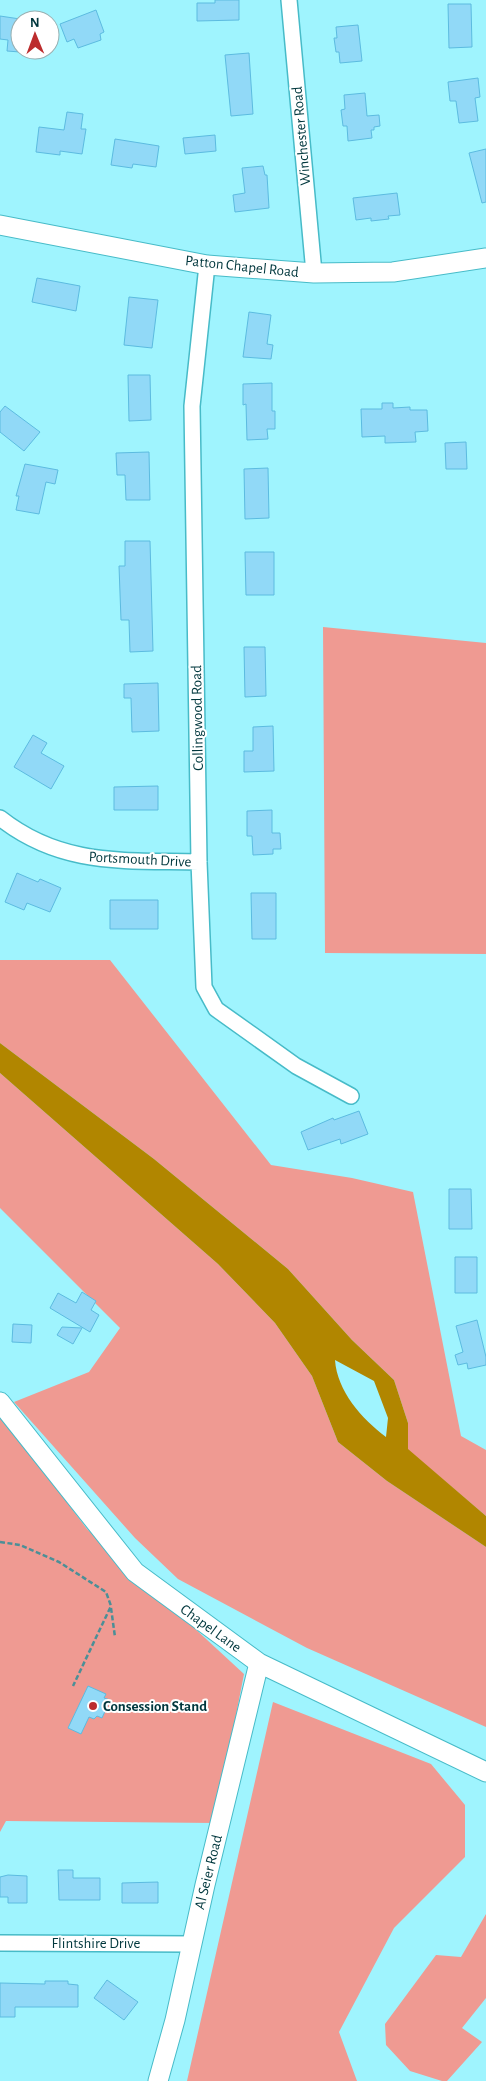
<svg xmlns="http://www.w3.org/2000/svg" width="486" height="2081" font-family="'Alegreya Sans',sans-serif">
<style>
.green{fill:#ef9a92}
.water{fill:#b18600;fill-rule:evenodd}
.building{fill:#91d9f7;stroke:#5cbbe0}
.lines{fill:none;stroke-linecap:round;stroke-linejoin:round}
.minor-casing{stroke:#47bbc8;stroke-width:18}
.tertiary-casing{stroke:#47bbc8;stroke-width:21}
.path{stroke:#4b8f97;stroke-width:2.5;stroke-dasharray:5 2.5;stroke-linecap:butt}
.minor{stroke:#fff;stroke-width:15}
.tertiary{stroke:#fff;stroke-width:19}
.poi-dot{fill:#bc2c2d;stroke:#fff;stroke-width:2}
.labels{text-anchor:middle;stroke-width:4;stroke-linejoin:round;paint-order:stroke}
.street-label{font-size:15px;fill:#01373d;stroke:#fff}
.poi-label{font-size:15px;font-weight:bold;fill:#01373d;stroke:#fff;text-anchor:start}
</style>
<rect width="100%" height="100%" fill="#9ff4fe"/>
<path class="green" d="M323 627 486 643V954L325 953Z
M0 960H110L271 1165 352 1178 413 1192 461 1436 486 1450V1516L407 1449 408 1423 394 1380 352 1340 288 1269 154 1159 0 1043Z
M0 1073 218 1264 275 1323 312 1376 338 1442 387 1481 486 1547V1727L307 1648 178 1579 135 1538 14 1402 89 1372 120 1328 0 1208Z
M0 1414 87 1529 244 1674 215 1823 6 1821 0 1832Z
M273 1702 431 1764 465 1805V1857L394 1928 339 2032 357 2081H187Z
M486 1914V1998L462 2028 482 2042 447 2081H442L410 2071 386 2045 385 2024 436 1955 461 1957Z"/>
<path class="water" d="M0 1043 154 1159 288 1269 352 1340 394 1380 408 1423V1449L486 1516V1547L387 1481 338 1442 312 1376 275 1323 218 1264 0 1073ZM335 1360 374 1381 388 1418 386 1437C362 1419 337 1391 335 1360Z"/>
<path class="building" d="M215 0H239V20L197 21V3H215Z
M448 4H471L472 47 449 48Z
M96 10 104 32 100 34 101 40 78 48 74 39 67 42 60 24Z
M0 16 20 19V52L7 51 8 40 0 39Z
M358 25 362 61 340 63 339 52H336L334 38H337L336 27Z
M249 53 253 114 231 116 225 55Z
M478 78 480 97 475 98 478 121 459 123 456 101H450L448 82Z
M365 93 367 116 379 115 380 126 374 127V130H371L372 138 348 141 347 126H343L341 110 345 109 344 95Z
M67 112 83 114 81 129H86L82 154 60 151V155L36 152 39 127 64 130Z
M215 135 216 151 185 154 183 138Z
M115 139 159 146 156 167 133 164 132 168 111 165Z
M486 149V202L482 203 469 153Z
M263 166 265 175H267L269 208 235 212 233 195 245 193 242 168Z
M397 193 400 215 388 216 389 219 371 221V218L356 220 353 198Z
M37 278 80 286 76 311 32 302Z
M129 297 158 300 152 348 124 345Z
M249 312 271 315 267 344 273 345 271 359 243 357Z
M128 375H150L151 420 129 421Z
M272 383V411H275V429H267L268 439 247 440 246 404 243 405V384Z
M382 403H393V408L410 407V410H427L428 431 415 432 416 442 385 443V436L362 437 361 409H382Z
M5 406 40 432 24 451 0 432V412Z
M466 442 467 469H446L445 443Z
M149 452 150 500H126L125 475H117L116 453Z
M25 464 58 470 55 484 46 482 39 514 16 510 19 496H16Z
M268 468 269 518 245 519 244 469Z
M125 541H150L153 651 130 652 129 620H121L119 566H125Z
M245 552H274V595H246Z
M244 647H265L266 696 245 697Z
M158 683 159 731 132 732 131 698H124V684Z
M273 726 274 771 244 772V751H253V727Z
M33 735 47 743 41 753 64 766 51 789 14 767Z
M158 786V810H114V787Z
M272 810V833H280L281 849H273V854L253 855 252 836H247V811Z
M17 873 38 882 40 879 61 888 50 912 27 903 24 910 5 902Z
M251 893H276V939H252Z
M110 900H158V929H110Z
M359 1111 368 1134 341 1144 340 1139 308 1150 301 1132 333 1118 334 1120Z
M449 1189H471L472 1229H449Z
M455 1257H477V1293H455Z
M82 1292 96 1301 91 1310 99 1315 90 1332 50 1308 58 1293 76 1303Z
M477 1320 486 1357V1365L468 1369 467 1363 458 1365 455 1355 463 1352 456 1326Z
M13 1324 32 1325 31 1343 12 1342Z
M62 1327 82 1328 73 1344 57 1335Z
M88 1686 106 1694 104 1698 110 1700 102 1718 97 1716 94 1719 89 1717 81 1734 68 1728Z
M58 1870H73V1878H100V1900H59Z
M8 1875 27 1876V1903H8V1897H0V1877Z
M158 1882V1903H122V1883Z
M107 1980 138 2002 124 2020 94 1998Z
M45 1981H68V1984L78 1985V2007H15V2017H0V1983L45 1984Z"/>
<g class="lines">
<defs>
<path id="minor" d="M289 0 314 273
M207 265 192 406 199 862 204 987 216 1009 296 1066 351 1096
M0 818C62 867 125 860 199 862
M0 1943 191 1944"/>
<path id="tertiary" d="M0 225 207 265 314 273 393 272 486 258
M0 1402 135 1572 259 1663 486 1772
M158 2081 175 2020 205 1885 259 1663"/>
</defs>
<use href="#minor" class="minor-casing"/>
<use href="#tertiary" class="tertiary-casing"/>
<path class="path" d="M0 1542 20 1545 59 1562 106 1592 111 1606 73 1686
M111 1608 115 1637"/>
<use href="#minor" class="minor"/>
<use href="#tertiary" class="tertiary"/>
</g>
<circle class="poi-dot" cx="93" cy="1706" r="5"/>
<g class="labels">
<g class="street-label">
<text transform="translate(301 136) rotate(-95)" y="5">Winchester Road</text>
<text transform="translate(242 266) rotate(6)" y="5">Patton Chapel Road</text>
<text transform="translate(197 718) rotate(-91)" y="5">Collingwood Road</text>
<text transform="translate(140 859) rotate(3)" y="5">Portsmouth Drive</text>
<text transform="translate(211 1628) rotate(36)" y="5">Chapel Lane</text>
<text transform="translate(208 1872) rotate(-76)" y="5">Al Seier Road</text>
<text x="96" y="1948">Flintshire Drive</text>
</g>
<g class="poi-label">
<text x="103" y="1711">Consession Stand</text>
</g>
</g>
<g transform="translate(35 35) rotate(359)"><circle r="24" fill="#ffffff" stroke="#99afb1"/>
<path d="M0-4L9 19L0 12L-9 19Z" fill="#bc2c2d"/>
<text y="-8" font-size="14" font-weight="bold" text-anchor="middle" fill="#01373d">N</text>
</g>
</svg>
